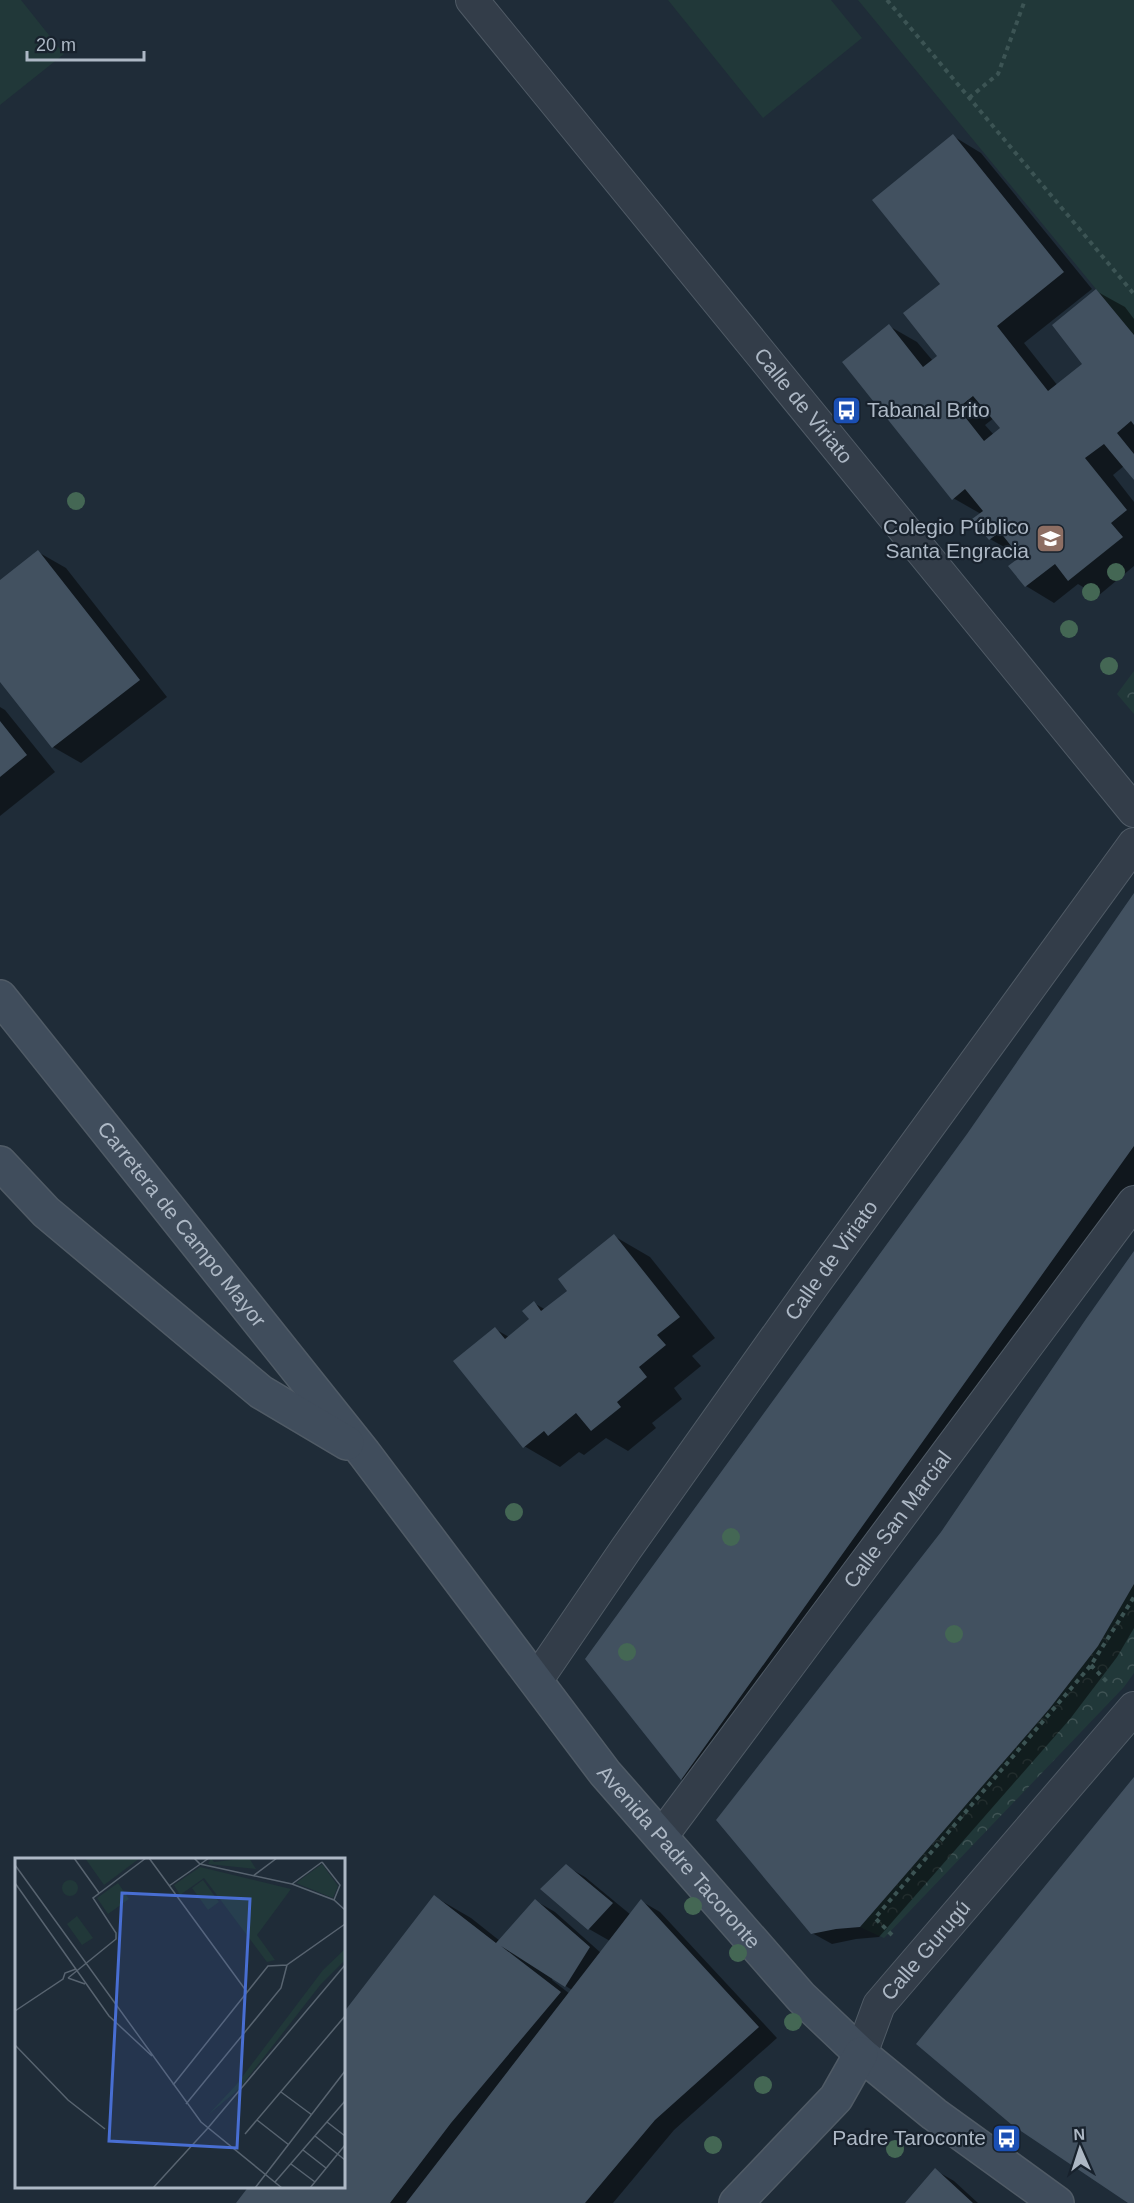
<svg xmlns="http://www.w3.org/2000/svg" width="1134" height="2203" font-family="Arial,sans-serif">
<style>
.green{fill:#213839}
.park{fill:url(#park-crowns)}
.shadow{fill:#0007;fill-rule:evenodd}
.building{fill:#425160;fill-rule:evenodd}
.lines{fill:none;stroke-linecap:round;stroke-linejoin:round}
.minor-casing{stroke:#505b66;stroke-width:34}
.secondary-casing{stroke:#505b66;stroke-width:36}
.path{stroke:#3c5454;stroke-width:4;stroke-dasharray:4.5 4.5;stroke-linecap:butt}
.minor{stroke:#333d49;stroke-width:32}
.secondary{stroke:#404d5c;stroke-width:33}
.tree{fill:#446754}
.labels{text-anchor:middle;stroke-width:4.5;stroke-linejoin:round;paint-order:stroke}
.street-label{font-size:21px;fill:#adb8c5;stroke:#18222d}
.poi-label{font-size:21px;fill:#adb8c5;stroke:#18222d;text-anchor:end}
.inset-road{fill:none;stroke:#586470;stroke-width:1.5}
.view{fill:#486ed2;fill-opacity:0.15;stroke:#486ed2;stroke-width:3}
.inset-edge{fill:none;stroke:#adb8c5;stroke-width:3}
</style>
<defs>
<pattern id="park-crowns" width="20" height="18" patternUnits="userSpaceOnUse" patternTransform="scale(1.5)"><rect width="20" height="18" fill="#213839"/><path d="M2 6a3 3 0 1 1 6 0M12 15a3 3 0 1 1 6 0" fill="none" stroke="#3f5354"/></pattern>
</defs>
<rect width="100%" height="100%" fill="#1f2c38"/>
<path class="green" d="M0 0H21L64 54 0 105Z
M668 0H831L862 38 763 118Z
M858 0H1134V335L1096 289Z"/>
<path class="park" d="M1134 671V714L1117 694Z
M1134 1584V1673L1124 1687 884 1938 860 1927 1050 1708 1098 1646Z"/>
<path class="shadow" d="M953 136 981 153 1092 289 1024 343 1058 386 1085 364 1096 291 1125 307 1134 319V477L1124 466 1113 475 1134 502V566L1098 596 1078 584 1054 603 1026 586 1010 567 1022 557 1020 554 1018 555 990 539 981 514 953 498 889 326 917 342 933 361 939 356ZM994 418 1002 429 994 435 985 425Z
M38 552 66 568 167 697 81 763 53 747 0 680V582Z
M0 707 5 710 55 772 0 816Z
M1134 895V1184L701 1790 682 1779 586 1659 968 1135Z
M614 1236 650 1257 715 1338 692 1356 701 1366 674 1388 682 1399 652 1423 656 1428 628 1451 606 1438 584 1455 579 1452 560 1467 524 1446 495 1329 509 1337 531 1319 534 1303 546 1310 569 1291Z
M1134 1253V1628L1117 1657 1070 1719 879 1937 856 1939 832 1944 812 1933 942 1533Z
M566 1866 585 1877 631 1915 641 1901 660 1912 777 2038 674 2130 613 2203H238L344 2186V2015L435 1897 471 1918 500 1941 536 1901 555 1912 601 1953 610 1941 589 1929ZM553 1978 572 1990 570 1994 552 1980Z
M935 2170 954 2181 978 2203H907Z"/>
<path class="building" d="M953 134 1064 272 997 326 1048 391 1082 364 1052 325 1096 289 1134 335V425L1131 421 1117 433 1134 454V480L1104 444 1085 458 1127 510 1111 523 1123 537 1068 581 1055 564 1025 587 1008 566 1020 557 1000 532 989 540 972 519 983 511 965 489 952 500 842 362 889 324 923 367 937 356 903 313 940 284 872 200ZM973 396 1000 428 984 441 958 408Z
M38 550 140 680 52 748 0 682V580Z
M0 721 27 755 0 777Z
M1134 893V1146L681 1780 585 1659 967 1134Z
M614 1234 680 1317 657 1335 666 1345 639 1367 647 1377 617 1402 621 1407 591 1431 576 1413 548 1436 544 1431 523 1448 453 1361 495 1327 505 1339 529 1319 522 1311 534 1301 541 1311 567 1291 558 1279Z
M1134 1251V1584L1098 1646 1050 1708 860 1927 836 1929 811 1934 716 1820 941 1532 1086 1319Z
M1134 1777V2203H1128L1012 2125 916 2044Z
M566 1864 613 1903 588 1930 540 1889Z
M434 1895 496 1943 535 1899 590 1947 565 1987 501 1946 561 1992 451 2123 390 2203H236L249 2186H344V2012Z
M641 1899 759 2027 655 2120 585 2203H406Z
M935 2168 973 2203H905Z"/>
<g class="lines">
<defs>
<g id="minor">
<path id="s1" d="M472 0 1134 811"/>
<path id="s2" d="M536 1681 626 1549 814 1284 1134 844"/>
<path id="s3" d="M661 1837 1134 1202"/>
<path id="s4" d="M861 2054 879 2005 1134 1708"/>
</g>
<g id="secondary">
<path id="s5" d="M0 997 364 1453 605 1773 801 1997 861 2054 934 2114 1057 2203"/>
<path d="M0 1163 46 1212 261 1392 347 1443"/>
<path d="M736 2203 836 2098 861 2054"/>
</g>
</defs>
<use href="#minor" class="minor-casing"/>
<use href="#secondary" class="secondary-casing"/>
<path class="path" d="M887 0 1134 294
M969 98 998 74 1025 0
M1091 1665 1109 1684
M892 1935 875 1918 1091 1665 1134 1597"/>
<use href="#minor" class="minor"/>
<use href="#secondary" class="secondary"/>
</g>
<g class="tree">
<circle cx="76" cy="501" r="9"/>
<circle cx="1116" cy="572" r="9"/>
<circle cx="1091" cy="592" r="9"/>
<circle cx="1069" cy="629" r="9"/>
<circle cx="1109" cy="666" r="9"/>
<circle cx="514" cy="1512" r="9"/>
<circle cx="731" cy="1537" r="9"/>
<circle cx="954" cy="1634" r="9"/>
<circle cx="627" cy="1652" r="9"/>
<circle cx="693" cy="1906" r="9"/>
<circle cx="738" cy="1953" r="9"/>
<circle cx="793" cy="2022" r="9"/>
<circle cx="763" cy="2085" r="9"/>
<circle cx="713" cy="2145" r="9"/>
<circle cx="895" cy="2149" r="9"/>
</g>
<defs>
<symbol id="bus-square" viewBox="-11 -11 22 22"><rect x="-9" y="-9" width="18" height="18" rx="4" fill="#1a4fb4" stroke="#18222d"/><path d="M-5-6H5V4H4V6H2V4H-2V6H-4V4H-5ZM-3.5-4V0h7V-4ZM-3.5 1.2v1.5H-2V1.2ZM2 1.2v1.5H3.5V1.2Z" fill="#fff"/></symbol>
<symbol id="school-square" viewBox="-11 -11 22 22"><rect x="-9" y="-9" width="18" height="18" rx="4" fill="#8d6e63" stroke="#18222d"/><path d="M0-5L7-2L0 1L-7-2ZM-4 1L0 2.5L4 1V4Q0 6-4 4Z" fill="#fff"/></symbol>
</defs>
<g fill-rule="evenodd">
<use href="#bus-square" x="830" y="394" width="33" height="33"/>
<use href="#school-square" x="1034" y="522" width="33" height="33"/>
<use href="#bus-square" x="990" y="2122" width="33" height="33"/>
</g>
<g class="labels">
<g class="street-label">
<text dy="7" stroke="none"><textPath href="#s1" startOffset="524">Calle de Viriato</textPath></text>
<text dy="7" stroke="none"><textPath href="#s5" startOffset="291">Carretera de Campo Mayor</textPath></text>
<text dy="7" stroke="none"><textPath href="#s2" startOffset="514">Calle de Viriato</textPath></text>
<text dy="7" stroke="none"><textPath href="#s3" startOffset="396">Calle San Marcial</textPath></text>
<text dy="7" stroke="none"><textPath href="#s5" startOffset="1096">Avenida Padre Tacoronte</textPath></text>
<text dy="7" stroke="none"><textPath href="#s4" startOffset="124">Calle Gurugú</textPath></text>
</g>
<g class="poi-label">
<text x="867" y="417" text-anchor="start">Tabanal Brito</text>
<text x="1029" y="534">Colegio Público<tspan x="1029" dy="24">Santa Engracia</tspan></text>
<text x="986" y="2145">Padre Taroconte</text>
</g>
</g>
<g transform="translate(15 1858)">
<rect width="330" height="330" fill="#1f2c38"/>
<path d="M185 9 276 31 242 77 260 102 252 104 189 20 165 37 159 27ZM188 22 204 44 193 52 177 30ZM47 30a8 8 0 1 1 16 0a8 8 0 1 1-16 0ZM103 25 114 41 93 56 82 40ZM62 58 78 80 67 87 52 66Z" fill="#213839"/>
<path d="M70 0H125L89 27ZM196 0 199 4 234 0 241 11 193 6ZM307 6 323 28 318 40 281 25ZM330 91V102L306 126 224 231 193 257 221 227 308 112Z" fill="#213839"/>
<path class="inset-road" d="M59 0 84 35M134 0 232 134M179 0 185 6 277 26 319 42 330 52M307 4 325 27 319 42M0 7 186 264 267 330M238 18 262 0M0 25 94 158 137 198M277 26 307 4M154 28 194 0M53 120 101 81V75L78 40 131 0M53 120 70 126M0 153 48 121 50 115 61 111M0 187 53 242 90 271M158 227 253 108 272 107M266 234 297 257M171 246 266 130 272 107 330 66M242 262 274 287M312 264 330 278M192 271 330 107M230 276 330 158M300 278 330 302M288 292 311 310M276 306 300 324M260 324 330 243M138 330 192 271M240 330 330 213M295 330 330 287"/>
<path class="view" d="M107 35 235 41 222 290 94 283Z"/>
<rect width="330" height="330" class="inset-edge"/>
</g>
<g transform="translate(1080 2149) rotate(357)" stroke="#18222d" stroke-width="4.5" paint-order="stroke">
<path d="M0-4.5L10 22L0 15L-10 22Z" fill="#adb8c5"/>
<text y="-9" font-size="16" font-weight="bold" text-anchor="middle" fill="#adb8c5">N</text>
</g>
<path d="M27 51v9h117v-9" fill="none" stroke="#adb8c5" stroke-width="3"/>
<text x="36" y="51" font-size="18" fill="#adb8c5" stroke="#18222d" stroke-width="4.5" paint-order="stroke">20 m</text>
</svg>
